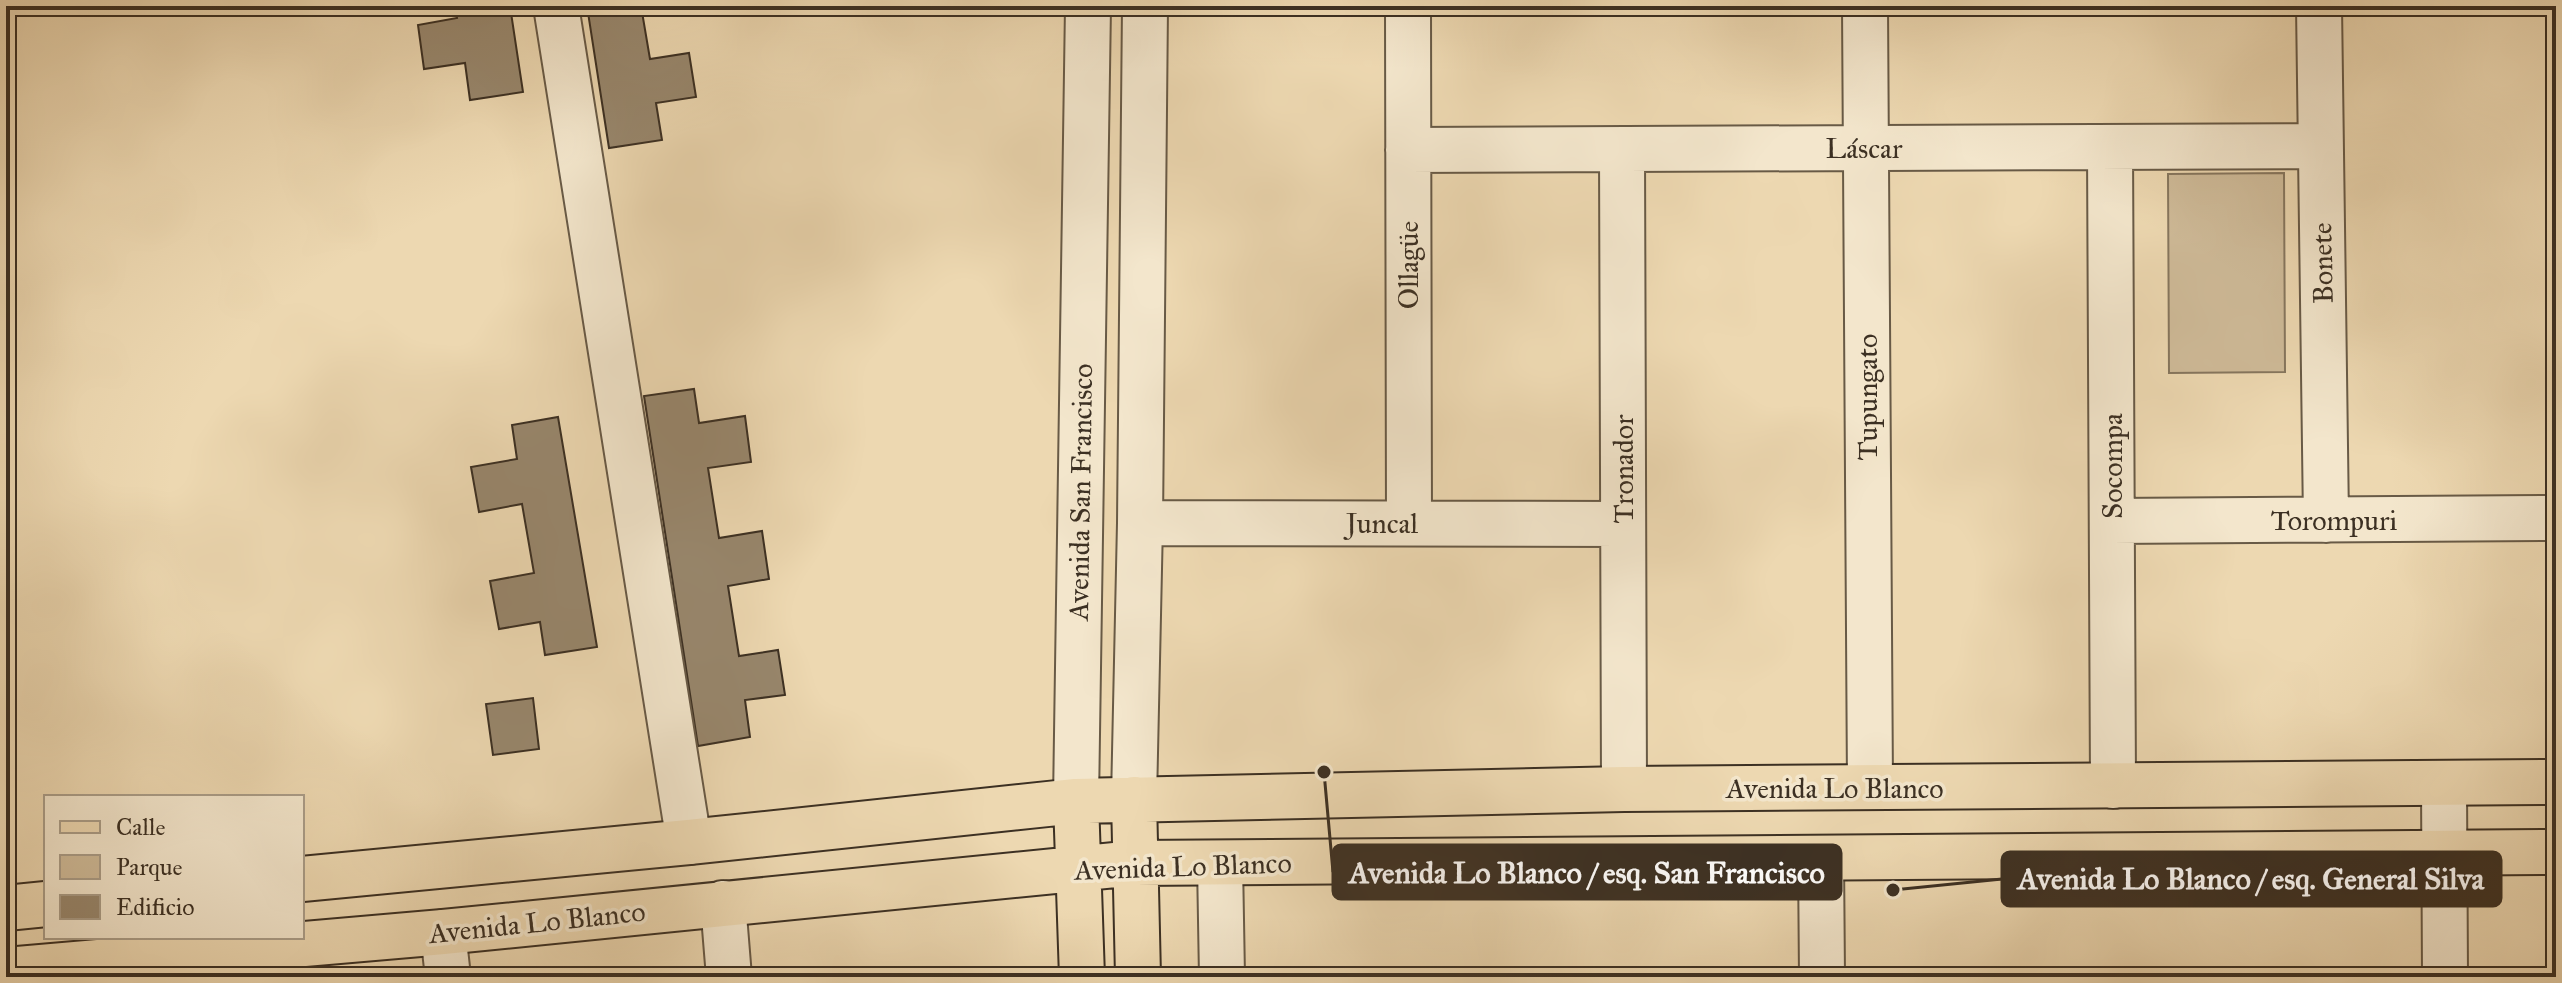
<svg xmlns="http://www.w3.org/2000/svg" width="2562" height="983" font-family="'IM FELL Great Primer',serif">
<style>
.green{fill:#cfbb99;stroke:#86765e;stroke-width:2}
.building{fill:#98876d;stroke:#3c3023;stroke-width:2}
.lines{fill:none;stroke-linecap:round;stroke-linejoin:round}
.minor-casing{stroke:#685a46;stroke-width:48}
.major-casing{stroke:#3c3023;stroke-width:48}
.minor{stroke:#f3e6cc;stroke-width:44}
.major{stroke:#edd8b1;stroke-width:44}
.labels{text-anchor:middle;stroke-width:7;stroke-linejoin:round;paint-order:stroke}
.street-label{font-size:28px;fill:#3c3023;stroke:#f3e6cc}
.leader{fill:none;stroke:#3c3023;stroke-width:3}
.callout-dot{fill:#3c3023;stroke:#f3e6cc;stroke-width:3}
.callout{fill:#3c3023;stroke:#3c3023;stroke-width:3}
.callout-label{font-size:30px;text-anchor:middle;font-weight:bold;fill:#fff}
</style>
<rect width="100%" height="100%" fill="#edd8b1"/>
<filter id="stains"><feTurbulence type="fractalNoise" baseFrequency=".0025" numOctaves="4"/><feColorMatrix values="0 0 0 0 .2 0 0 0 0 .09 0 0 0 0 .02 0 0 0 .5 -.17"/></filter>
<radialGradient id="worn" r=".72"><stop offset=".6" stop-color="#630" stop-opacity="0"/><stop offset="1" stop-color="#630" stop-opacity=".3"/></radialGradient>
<path class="green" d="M2284 173 2285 372 2169 373 2168 174Z"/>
<path class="building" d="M455 6H510L523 92 470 100 465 63 424 69 418 25 457 18Z
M587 6H641L650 59 689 53 696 97 656 103 662 140 609 148Z
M694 389 699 423 745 416 751 462 708 468 719 538 762 531 769 579 728 586 739 656 778 650 785 695 745 700 750 737 698 746 644 396Z
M558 417 597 647 545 655 540 622 499 629 490 581 534 573 522 504 479 512 471 467 517 459 512 425Z
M533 698 539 749 493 755 486 704Z"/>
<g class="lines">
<defs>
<path id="minor" d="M556 6 689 842
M1408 6 1409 523
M1865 6 1870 787
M2319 6 2326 520
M2110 147 2113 786
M1622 149 1624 789
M1408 150 2320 146
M2112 521 2556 518
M1140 523 1623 524
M2444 784 2445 977
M1134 799 1140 523 1145 6
M1076 801 1088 6
M1821 858 1822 977
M1220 863 1222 977
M723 903 729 977
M443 932 448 977"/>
<path id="major" d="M1134 799 1138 977
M1076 801 1082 977
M302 879 689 842 1076 801 1624 789 2556 782
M6 908 46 904
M6 970 443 932 1135 863 2556 852"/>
</defs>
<use href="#minor" class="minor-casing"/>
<use href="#major" class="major-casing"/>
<use href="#minor" class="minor"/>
<use href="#major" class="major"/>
</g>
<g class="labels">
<g class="street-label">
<text x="1864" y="158">Láscar</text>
<text transform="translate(2322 263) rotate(-91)" y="10">Bonete</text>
<text transform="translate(1408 265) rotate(-90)" y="10">Ollagüe</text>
<text transform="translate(1867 397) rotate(-90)" y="10">Tupungato</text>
<text transform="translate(2112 466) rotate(-90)" y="10">Socompa</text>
<text transform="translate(1623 469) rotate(-90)" y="10">Tronador</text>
<text transform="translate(1080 492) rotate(-89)" y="10">Avenida San Francisco</text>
<text x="2334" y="530">Torompuri</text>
<text x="1382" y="533">Juncal</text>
<text x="1835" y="798">Avenida Lo Blanco</text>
<text transform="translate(1183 866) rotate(-2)" y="10">Avenida Lo Blanco</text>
<text transform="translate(537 922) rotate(-6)" y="10">Avenida Lo Blanco</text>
</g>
</g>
<path class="leader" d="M1324 772L1333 872M1893 890L2002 879"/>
<g class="callout-dot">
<circle cx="1324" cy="772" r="8"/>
<circle cx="1893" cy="890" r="8"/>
</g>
<g class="callout">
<rect x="1333" y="845" width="508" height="54" rx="8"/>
<rect x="2002" y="852" width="499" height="54" rx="8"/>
</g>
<g class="callout-label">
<text x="1587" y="883">Avenida Lo Blanco / esq. San Francisco</text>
<text x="2251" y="889">Avenida Lo Blanco / esq. General Silva</text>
</g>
<rect width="2562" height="983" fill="none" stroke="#edd8b1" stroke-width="32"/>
<rect x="8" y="8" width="2546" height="967" fill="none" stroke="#3c3023" stroke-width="4"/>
<rect x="16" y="16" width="2530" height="951" fill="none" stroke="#3c3023" stroke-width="2"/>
<rect x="44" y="795" width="260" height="144" fill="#f3e6cc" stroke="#aa9d88" stroke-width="2"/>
<rect x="60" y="821" width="40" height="12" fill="#edd8b1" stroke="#aa9d88" stroke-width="2"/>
<text x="116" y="835" font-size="24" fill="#3c3023">Calle</text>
<rect x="60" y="855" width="40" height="24" fill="#cfbb99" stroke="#aa9d88" stroke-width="2"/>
<text x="116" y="875" font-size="24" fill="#3c3023">Parque</text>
<rect x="60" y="895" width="40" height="24" fill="#98876d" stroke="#aa9d88" stroke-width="2"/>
<text x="116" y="915" font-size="24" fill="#3c3023">Edificio</text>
<rect width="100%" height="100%" filter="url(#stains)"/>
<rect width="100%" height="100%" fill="url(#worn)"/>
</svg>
